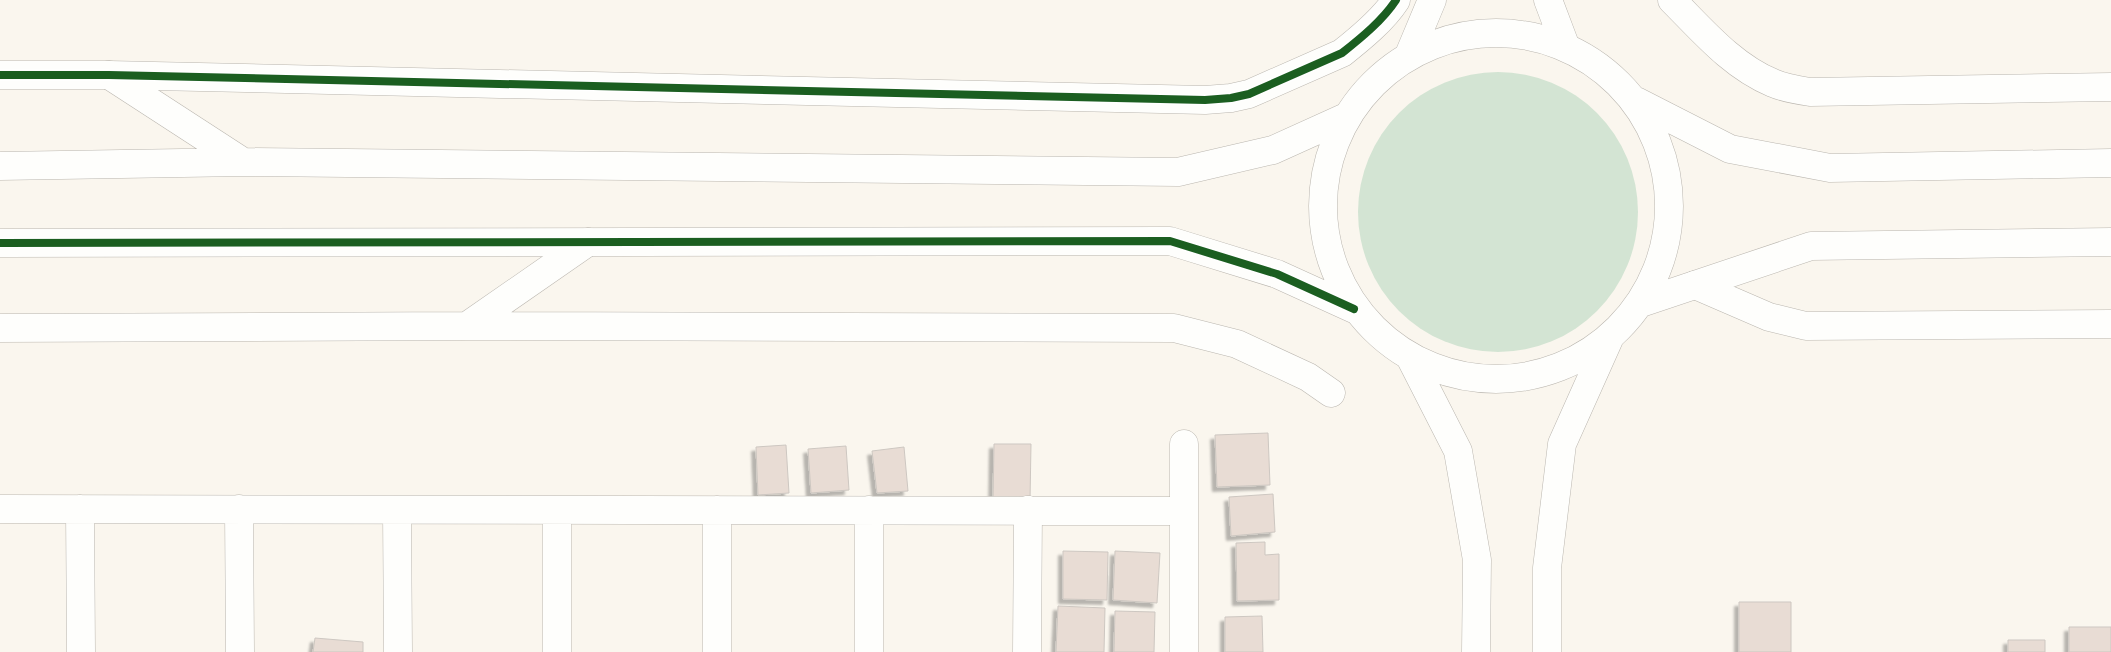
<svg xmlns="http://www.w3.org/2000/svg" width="2111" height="652" font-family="'Sofia Sans Condensed',sans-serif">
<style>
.green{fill:#d3e4d3}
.building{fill:#e8dcd4;stroke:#cdc7c1;filter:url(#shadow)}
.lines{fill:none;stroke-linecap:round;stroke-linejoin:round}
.minor-casing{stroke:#bab6af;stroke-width:29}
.tertiary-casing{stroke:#bab6af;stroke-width:29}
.minor{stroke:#fefefc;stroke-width:28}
.tertiary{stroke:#fefefc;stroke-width:28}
.cycleway-casing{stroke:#fff;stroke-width:11}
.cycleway{stroke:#1b5e20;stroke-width:8}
</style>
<defs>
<filter id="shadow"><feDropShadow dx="-4.5" dy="4.5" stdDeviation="1" flood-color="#0004"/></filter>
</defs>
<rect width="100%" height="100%" fill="#faf6ee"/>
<path class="green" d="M1358 212a140 140 0 1 1 280 0a140 140 0 1 1-280 0Z"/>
<path class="building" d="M1268 433 1270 485 1217 487 1215 435Z
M994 444H1031L1030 501H993Z
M786 445 789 493 758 495 756 447Z
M846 446 849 490 811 493 808 449Z
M904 447 908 491 877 493 872 451Z
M1273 494 1275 532 1231 536 1229 497Z
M1265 542V555L1279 554V600L1237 601 1236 543Z
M1063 551 1108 552 1107 600 1063 599Z
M1115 551 1160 553 1157 603 1113 600Z
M1739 602H1791V652H1739Z
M1058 606 1105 608 1104 652H1056Z
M1115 611 1155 612 1154 652H1114Z
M1262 616 1263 652H1225V617Z
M2069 627H2111V652H2069Z
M315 638 363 642V652H313Z
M2008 640H2045V652H2008Z"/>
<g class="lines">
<defs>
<path id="minor" d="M1672 0C1702 30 1732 66 1773 83 1784 88 1797 90 1810 92L2111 87
M0 75H109L1205 100 1231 98 1249 94 1342 53C1361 38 1383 20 1396 0
M1695 285 1769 317 1806 326 2111 324
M467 326 588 242
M0 328 467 326 1174 328 1237 344 1308 377 1331 393
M0 509 1184 511
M80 509 81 652
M239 509 240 652
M397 510 398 652
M717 510V652
M869 510V652
M557 652V510
M1027 652 1028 510
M1184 652V444"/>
<path id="tertiary" d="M1548 0 1565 45
M1323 206a173 173 0 1 1 346 0a173 173 0 1 1-346 0Z
M1409 55 1432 0
M109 75 243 162
M1636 101 1730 149 1830 168 2111 163
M0 166 243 162 1178 172 1273 150 1346 117
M0 243 1170 241 1277 274 1354 309
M1641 303 1811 246 2111 242
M1411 359 1458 451 1477 560 1476 652
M1547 652V568L1562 444 1609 339"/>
</defs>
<use href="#minor" class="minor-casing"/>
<use href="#tertiary" class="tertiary-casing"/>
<use href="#minor" class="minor"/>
<use href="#tertiary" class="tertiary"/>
<defs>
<path id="cycleway" d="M0 75H109L1205 100 1231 98 1249 94 1342 53C1361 38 1383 20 1396 0
M0 243 1170 241 1277 274 1354 309"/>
</defs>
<use href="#cycleway" class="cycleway-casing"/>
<use href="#cycleway" class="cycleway"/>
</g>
</svg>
